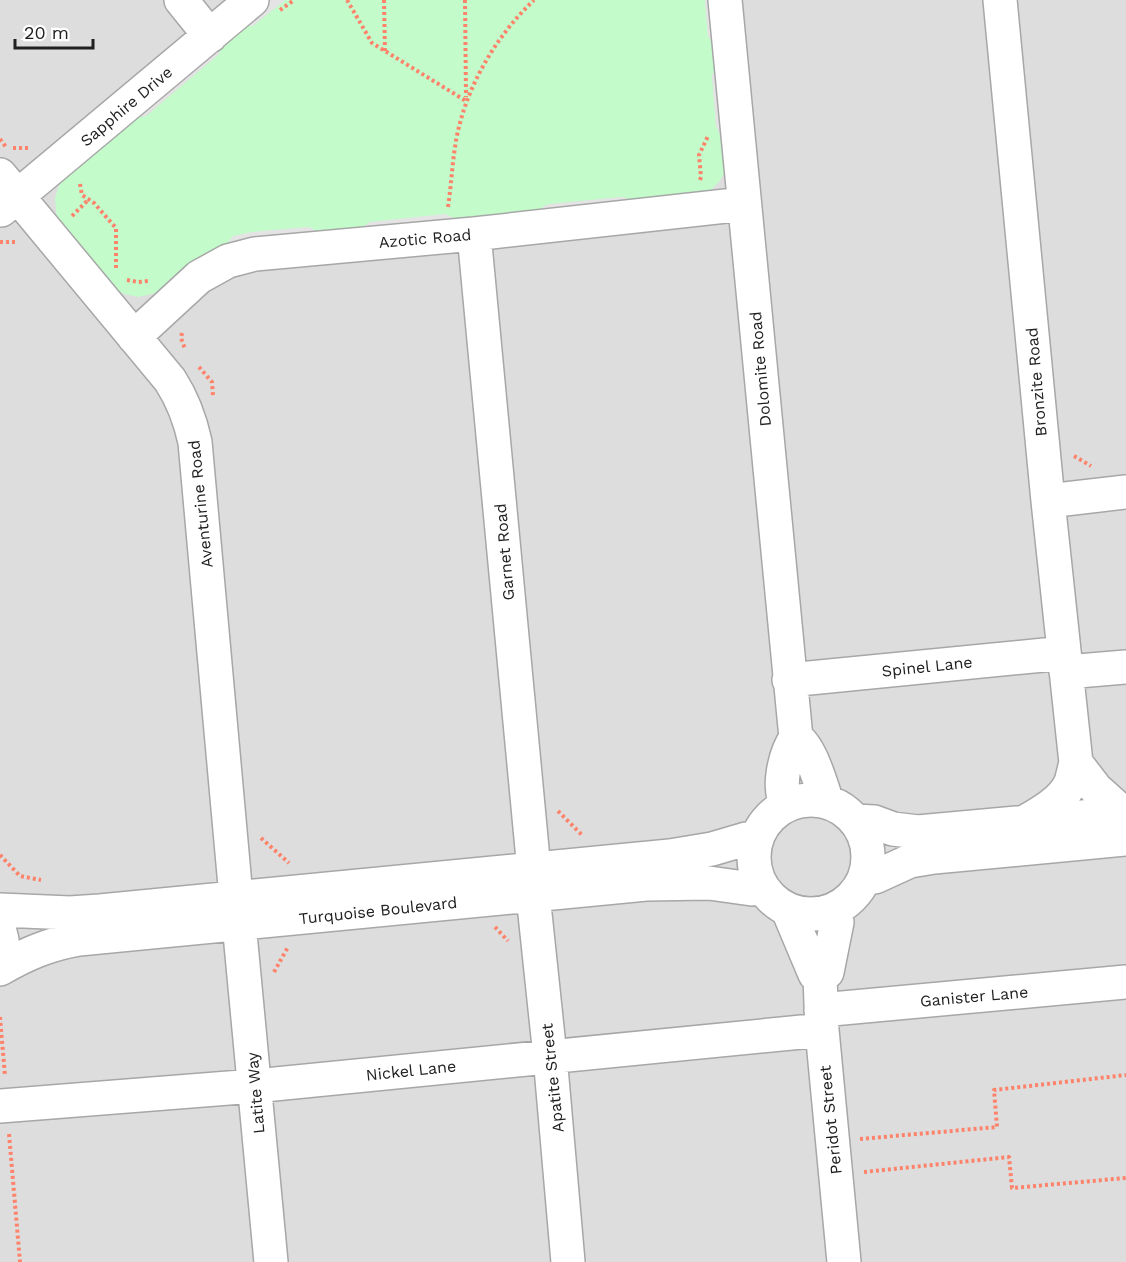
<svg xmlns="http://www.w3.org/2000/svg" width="1126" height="1262" font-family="'Work Sans',sans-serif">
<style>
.residential{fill:#dedddd}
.park{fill:#c3fbcb}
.parking{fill:#e4e4e4}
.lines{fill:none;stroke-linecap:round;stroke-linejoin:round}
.minor-casing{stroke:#a7a7a7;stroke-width:36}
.path{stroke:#fd836b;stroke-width:4;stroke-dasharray:3 3;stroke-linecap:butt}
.minor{stroke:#fff;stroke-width:33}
.labels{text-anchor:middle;stroke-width:5;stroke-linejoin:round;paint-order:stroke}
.street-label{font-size:16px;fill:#202020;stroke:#fff}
</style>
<rect width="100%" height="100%" fill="#f1eee6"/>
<path class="residential" d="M0 0H1126V1262H0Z"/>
<path class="park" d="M285 0H705L708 36 713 42 721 63 712 75 716 126 720 134 726 138V170L719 182 708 193 632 201 623 197 551 204 544 206 537 214 225 246 161 292 138 297 124 294 112 287 57 221 55 198 61 179 130 119 146 116 219 54 221 40 270 12Z"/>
<path class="parking" d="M270 0H285L253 26 237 27Z
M705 0H715L713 43 708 36Z
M221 43 219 54 145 116 130 119Z
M719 66 726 138 720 134 716 126 712 75Z
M623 197 632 201 537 214 544 206 551 204Z
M445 214 452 217 456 222 359 231 369 222Z
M308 227 312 228 320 235 225 246 233 236 252 232Z"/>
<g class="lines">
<defs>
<path id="minor" d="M181 0 210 36
M725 0 796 738C785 753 776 790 788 805
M1000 0 1048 501 1076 763C1074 769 1073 776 1071 782 1064 800 1041 813 1025 822
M0 175 170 380C183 400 190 419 195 442L236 897
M1 210 252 0
M474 234 534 870
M134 337 199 277 228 261 255 254 474 234 744 204
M1048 501 1126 492
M1066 672 1126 667
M789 680 1064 653
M796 738C809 745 819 778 824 793L821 801
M1076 763 1096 789 1124 814
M754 857a57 57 0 1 1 114 0a57 57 0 1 1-114 0Z
M856 821 874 822 893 829 918 832 1126 813
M865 876 875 877 910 861 934 857 1126 839
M533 895 550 1056 568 1262
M0 910 70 913 100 911 670 856 712 849 746 839H757
M788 910 815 974 820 977 822 1030 844 1262
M239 923 271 1262
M0 932 2 940 0 958
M0 969C26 954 49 944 79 939L646 884 709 883 752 889 761 885
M820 977 827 972 837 922 833 910
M821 1010 1126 982
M0 1106 254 1086 822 1030"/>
</defs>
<use href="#minor" class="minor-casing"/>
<path class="path" d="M347 0 372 43 466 101
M384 0 385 53
M465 0 466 97
M280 10 294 0
M0 139 6 147
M13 148H29
M700 180 701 177 699 155 708 136
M80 184 82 195 94 203 116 228V269
M448 207C451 187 452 167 455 147 463 92 494 38 534 0
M72 216 88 200
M0 242H17
M127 280 138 282 149 281
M182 333 181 338 185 349
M199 367 212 382 213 396
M1074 456 1091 466
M558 811 582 835
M261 838 289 863
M0 855 20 876 41 880
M495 927 508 941
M274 972 288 947
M0 1017 5 1076
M9 1134 20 1262
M860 1139 997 1127 994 1090 1126 1075
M864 1172 1009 1157 1012 1188 1126 1178"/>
<use href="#minor" class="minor"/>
</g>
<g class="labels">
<g class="street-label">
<text transform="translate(126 106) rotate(-40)" y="6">Sapphire Drive</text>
<text transform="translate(425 238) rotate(-5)" y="6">Azotic Road</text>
<text transform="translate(760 369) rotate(-95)" y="6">Dolomite Road</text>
<text transform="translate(1036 382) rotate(-95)" y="6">Bronzite Road</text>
<text transform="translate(200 504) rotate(-96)" y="6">Aventurine Road</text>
<text transform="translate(504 552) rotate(-95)" y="6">Garnet Road</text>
<text transform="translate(927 666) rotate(-6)" y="6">Spinel Lane</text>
<text transform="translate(378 910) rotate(-6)" y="6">Turquoise Boulevard</text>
<text transform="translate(974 996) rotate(-5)" y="6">Ganister Lane</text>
<text transform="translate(411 1070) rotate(-6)" y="6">Nickel Lane</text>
<text transform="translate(552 1078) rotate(-96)" y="6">Apatite Street</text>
<text transform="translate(255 1093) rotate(-95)" y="6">Latite Way</text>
<text transform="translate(830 1120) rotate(-96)" y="6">Peridot Street</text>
</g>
</g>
<path d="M15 39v9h78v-9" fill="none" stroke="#202020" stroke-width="3"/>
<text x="24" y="39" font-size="18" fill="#202020" stroke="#ffffff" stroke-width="4.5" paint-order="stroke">20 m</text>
</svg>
